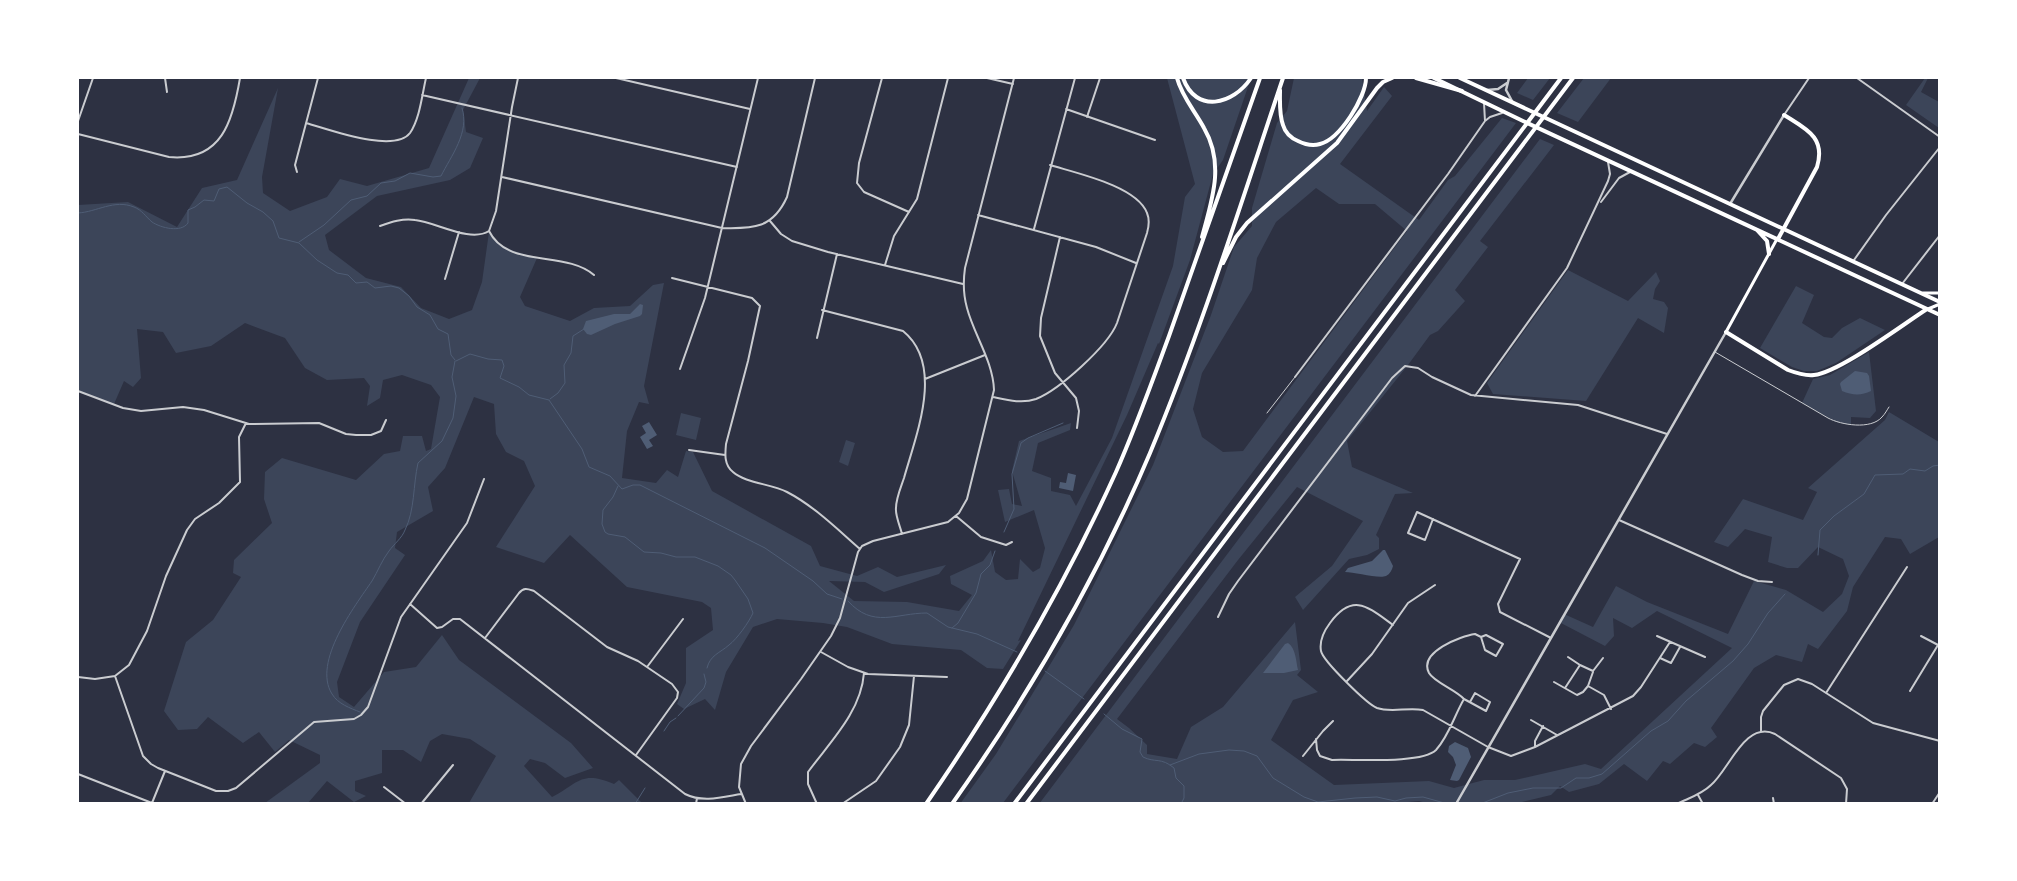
<svg xmlns="http://www.w3.org/2000/svg" width="2017" height="881" font-family="Manrope,sans-serif">
<style>
.green{fill:#3c4559;fill-rule:evenodd}
.water{fill:#4f5d75}
.lines{fill:none;stroke-linecap:round;stroke-linejoin:round}
.stream{stroke:#4f5d75;stroke-width:1}
.service{stroke:#caccd0;stroke-width:1}
.minor{stroke:#caccd0;stroke-width:2}
.tertiary{stroke:#caccd0;stroke-width:2.5}
.primary{stroke:#fff;stroke-width:3}
.trunk{stroke:#fff;stroke-width:4}
.motorway{stroke:#fff;stroke-width:4}
</style>
<rect width="100%" height="100%" fill="#2d3142"/>
<path class="green" d="M469 78H480L463 110 466 132 483 138 470 168 450 180 377 196 325 235 329 250 366 278 401 287 421 308 449 319 472 310 482 282 489 232 502 247 537 258 520 297 525 306 570 321 594 308 630 306 653 285 664 283 644 386 649 404 639 402 627 431 622 478 656 483 667 470 678 477 686 451 693 452 712 491 811 546 820 566 857 576 878 567 897 577 946 565 939 574 884 592 865 582 829 581 854 601 907 602 959 611 972 595 951 584 950 576 983 561 991 550 995 572 1006 580 1018 579 1020 559 1033 572 1040 568 1045 548 1034 510 1005 522 998 490 1009 489 1012 504 1022 506 1012 471 1019 441 1071 423 1070 430 1038 443 1032 471 1051 478V491L1070 495 1076 506 1112 438 1173 266 1185 197 1195 184 1167 78H1251L1223 160 1213 174 1190 260 1159 344 1158 343 1127 415 1018 641 1021 640 1003 669 987 668 961 650 892 644 847 627 823 623 777 619 753 627 726 672 715 710 705 699 684 709 677 704 686 683V648L713 630 711 608 702 602 627 587 570 535 544 563 496 547 535 486 524 461 506 452 496 434 494 404 474 397 445 468 428 487 433 511 397 532 395 548 405 555 360 622 337 682 339 697 354 707 384 672 416 667 442 635 459 660 571 743 593 768 565 778 545 763 530 759 524 766 552 797C579 783 581 770 614 784L619 780 642 803H469L496 756 470 739 442 734 430 741 421 762 403 750H382V773L355 781V791L366 796 354 802 327 781 308 803H265L320 763V755L289 740 275 752 259 732 243 743 208 717 197 729 178 730 164 711 186 642 213 620 241 577 233 573 234 560 272 523 264 499 265 472 282 458 356 480 384 454 400 451 403 436H422L426 451 431 449 440 397 431 385 402 375 383 380 380 398 367 406 370 386 364 378 327 380 305 368 285 338 245 323 211 346 176 353 163 332 137 329 141 378 133 387 124 381 114 404 78 392V205L128 202 177 227 202 188 237 180 278 88 262 177 263 193 290 211 327 197 340 179 367 186 429 168Z
M1294 78H1362L1367 111 1384 87 1392 96 1340 164 1419 220 1448 180 1455 176 1502 118 1516 123 1003 803 960 804 996 754 1074 625 1153 465 1211 315 1234 247 1252 226V208L1277 123 1287 111ZM1316 188 1339 204H1375L1407 231 1243 451 1223 452 1202 437 1193 409 1202 373 1252 290 1257 258 1276 222Z
M1528 78H1550L1533 100 1517 93Z
M1584 78H1611L1578 122 1557 113Z
M1925 78H1928L1921 92 1939 102V128L1906 105Z
M1540 139 1554 145 1480 241 1488 247 1455 290 1465 301 1438 331 1430 335 1408 365 1347 441 1352 467 1413 493 1395 494 1376 535 1379 538V549L1367 555 1349 559 1303 610 1295 597 1332 566 1363 521 1297 487 1238 560 1117 719 1129 728 1147 745V754L1177 759 1191 727 1223 707 1295 622 1301 670 1297 675 1318 692 1293 700 1271 740 1334 785 1429 781 1454 788 1484 780H1515L1585 764 1601 769 1732 648 1657 611 1632 628 1613 618 1614 636 1605 646 1559 622 1564 614 1593 627 1616 586 1647 602 1728 634 1754 581 1786 590 1823 612 1842 594 1849 576 1843 559 1818 547 1798 568H1787L1768 562 1772 537 1745 529 1728 547 1714 542 1743 499 1803 520 1817 492 1808 488 1885 420 1889 412 1939 442V537L1910 554 1901 539 1885 537 1853 587 1847 611 1818 649 1808 644 1802 662 1776 655 1754 668 1711 728 1717 737 1705 747 1694 743 1670 764 1663 761 1647 781 1624 764 1599 784 1569 792 1560 786 1551 795 1514 804H1430L1419 801 1385 804H1039Z
M1568 270 1628 301 1656 272 1660 281 1655 289 1653 299 1664 302 1668 308 1664 333 1638 318 1586 401 1493 394 1487 383Z
M1796 286 1814 295 1802 323 1824 337 1832 338 1842 328 1860 318 1885 330 1836 363 1817 371H1804L1792 367 1760 348Z
M1869 352 1876 411 1870 418 1851 417V425L1836 422 1802 403 1813 379 1830 375Z
M681 413 701 418 696 440 676 435Z
M846 440 855 443 848 466 839 462Z"/>
<path class="water" d="M640 304 643 305 642 314 640 316 615 324 591 335 587 334 583 329 586 321 614 314H630Z
M1855 371 1867 373 1869 376 1871 391C1861 396 1852 395 1842 391L1840 384 1841 382Z
M649 422 657 435 649 440 653 446 647 449 640 437 646 433 642 426Z
M1068 473 1076 475 1073 491 1059 488 1060 482 1066 483Z
M1383 550H1385L1393 566C1392 570 1390 574 1386 576 1379 579 1354 572 1345 572L1348 568 1372 561Z
M1288 643C1296 648 1296 662 1298 670L1284 673H1263L1285 644Z
M1455 742 1468 748 1471 757 1459 780 1457 781 1450 780 1456 765 1453 757 1448 752 1449 746Z"/>
<g class="lines">
<path class="stream" d="M78 213C97 212 114 199 134 207 142 210 146 217 152 222 161 228 181 233 188 223V210L195 207 204 200 214 201 219 189 227 187 247 203 263 212 273 221 279 238 299 243 317 260 337 273 348 275 356 283 367 282 375 288 391 286 399 288 409 296 417 307 430 315 438 329 448 334 451 355 455 360
M299 242 324 225 351 200 367 196 381 183 395 181 410 173 433 177 441 176C451 156 470 132 462 108
M456 361 470 354 488 359 502 360 504 366 500 378 519 387 529 395 549 400 582 449 589 467 610 476 622 489 633 485H640L765 548 813 581 827 594 842 599
M550 399 558 393 565 383 564 365 571 353 573 336 584 329
M618 486 613 497 603 510 602 524 605 532 608 534 625 537 644 552 661 553 676 557H695L718 566 731 575 735 580 748 599 753 613C749 622 737 639 729 645 720 653 710 655 707 668
M1004 532 1014 509 1012 474 1021 443 1028 438 1063 423
M1818 555 1820 530 1834 516 1864 494 1875 475 1903 474 1910 469 1925 471 1933 466 1940 465
M848 601C873 629 896 613 927 613L948 627 977 634 1017 652
M952 628 958 623 976 593 981 574 990 565 995 551
M1045 671 1084 699
M360 712C350 708 338 704 332 694 312 662 355 606 372 581 378 571 382 560 389 551 394 544 402 538 405 530 415 510 413 485 418 463L442 441 453 418 456 396 452 377 455 361
M1104 714 1122 729 1142 739 1140 752 1143 757C1155 763 1161 757 1174 768L1176 778 1184 786V798L1181 804
M678 716 704 688 706 682 704 674
M664 731 670 722 676 718
M1170 765 1199 754 1229 750 1244 751 1257 756 1273 778 1304 797 1318 802 1355 798 1377 797 1395 801 1406 798 1423 797 1448 804
M635 804 645 788
M1480 804 1508 793 1533 788H1561L1576 778H1589L1602 774 1651 731 1668 721 1686 701 1733 661 1748 644 1768 613 1785 594"/>
<path class="service" d="M1715 352 1828 418C1841 425 1871 430 1882 417 1885 414 1887 410 1889 407
M1267 413 1295 377"/>
<path class="minor" d="M165 78 167 92
M616 78 750 109
M882 78 859 163 857 183 864 192 909 212
M987 78 1013 84
M1857 78 1940 137
M422 95 737 167
M1484 103 1485 121
M1066 109 1155 140
M1784 115 1809 78
M1087 117 1100 78
M78 121 93 78
M306 123C328 129 394 154 410 133 420 118 422 95 426 78
M78 134 169 157C222 162 233 120 240 78
M297 172 295 165 318 78
M502 177 722 228C754 229 773 228 787 197L815 78
M1601 202 1619 178 1630 172
M978 215 1096 247 1136 263
M770 221 781 234 792 241 828 252 963 284
M380 226C391 222 403 218 415 220 436 222 470 243 489 231L496 211 512 107 518 78
M1034 229 1075 78
M489 231C508 269 565 250 594 275
M1060 237 1041 318 1040 336 1055 373 1076 398 1079 411 1077 428
M1854 260 1886 215 1940 147
M885 265 894 236 917 199 948 78
M672 278 752 298 760 306 748 361 726 444C725 454 724 465 733 472 745 483 772 484 787 492 814 506 837 529 860 549
M445 279 459 232
M1902 284 1940 235
M822 310 903 331C945 365 916 435 904 478 901 487 896 498 896 508 895 515 900 526 902 534
M817 338 837 254
M680 369 705 298 758 78
M1295 377 1448 174 1485 121 1490 117 1502 113
M925 379 985 355
M78 391 123 408 141 411 183 407 204 410 249 424 319 423 346 434 356 435H371L381 431 386 420
M1475 396 1567 268 1608 181 1610 174 1608 162
M993 397C1007 400 1022 404 1036 399 1059 390 1108 346 1117 323L1147 233C1149 226 1150 220 1147 213 1137 186 1076 173 1050 165
M689 450 725 455
M956 516 981 537 1006 545 1012 542
M1433 519 1425 540 1408 533 1417 512 1520 559 1498 604 1500 612 1551 638
M1619 520 1742 575 1758 581 1772 582
M410 604 437 628 442 627 453 619H460L685 794C703 803 723 797 741 794
M1218 617 1229 594 1238 581 1392 378 1405 366 1418 368 1432 377 1471 395 1578 405 1667 434
M1393 625C1368 607 1353 592 1330 623 1324 631 1319 640 1321 651 1323 661 1367 704 1377 708 1391 713 1408 707 1423 710L1488 747 1511 756 1535 747 1633 696 1641 687 1670 642
M1657 636 1705 657
M1921 636 1940 646
M485 638 519 593C524 587 528 589 534 591L607 647 638 661 672 684 678 692 677 698 636 755
M821 652 848 667 868 674 947 677
M1660 658 1671 663 1680 647
M1580 665 1593 671 1603 658
M647 667 683 619
M115 676 143 756 151 764 158 768 216 791H228L236 788 314 722 354 719 361 715 368 707 401 617 467 523 484 479
M78 677 95 679 115 676 129 665 147 631 166 576 187 530 195 519 219 503 240 482 239 437 246 423
M1347 681 1372 654 1408 603 1435 585
M1554 682 1577 695 1583 692 1588 686 1604 695 1611 709
M1588 686 1593 672
M1565 688 1580 665 1568 657
M1910 691 1938 645
M1826 693 1907 567
M1464 699 1486 711 1490 702 1475 693 1470 702
M1531 720 1557 735
M1761 731V717L1763 711 1784 685 1798 679 1812 684 1873 723 1940 741
M1316 739 1317 750 1320 756 1332 760C1354 759 1422 764 1436 750 1449 736 1454 716 1464 699 1456 690 1434 682 1429 673 1418 652 1461 636 1475 634L1481 637 1485 650 1496 656 1503 644 1486 635 1481 637
M1535 747V741L1543 726
M1303 756 1323 731 1333 721
M78 774 152 803
M384 787 406 804
M1698 795 1703 804
M1773 798 1774 804
M152 803 165 771
M421 804 453 765
M696 804 697 798
M746 804 739 787 741 764 751 746 801 679 831 636 840 618 858 552 862 546 873 541 948 522 959 513 967 499 994 390C993 361 974 335 967 308 963 294 963 282 965 268L1014 78
M817 804 808 784V772C830 742 861 712 864 673
M842 804 876 781 900 747 909 725 914 676
M1677 804C1689 798 1702 794 1711 785 1729 770 1745 720 1775 734L1841 778 1847 789 1846 804
M1932 804 1940 792"/>
<path class="tertiary" d="M1509 78 1506 90 1512 101
M1487 90 1498 89 1507 83
M1730 204 1784 115
M1456 804 1726 332"/>
<path class="primary" d="M1923 293H1940
M1928 309 1940 304
M1726 332 1777 239"/>
<path class="trunk" d="M1434 78 1523 121 1940 315
M1460 78 1940 302
M1757 230 1767 241 1769 254
M1778 239 1817 167C1826 137 1806 129 1784 115
M1726 332 1788 370C1796 373 1805 376 1814 375 1840 372 1902 325 1927 309"/>
<path class="motorway" d="M1177 78C1182 97 1195 111 1204 128 1225 164 1212 200 1202 237
M1183 78C1196 114 1233 105 1251 78
M1416 78 1462 91
M1280 90C1280 101 1279 114 1283 125 1285 132 1291 138 1298 141 1304 144 1313 146 1320 144 1340 139 1366 97 1366 78
M1223 263 1236 237 1247 223 1337 143 1377 88 1383 82 1392 78
M926 804C999 698 1063 589 1116 472 1136 427 1152 382 1169 336 1200 250 1230 164 1260 78
M952 804C1029 695 1098 576 1150 453 1201 331 1241 203 1283 78
M1014 804 1561 78
M1026 804 1573 78"/>
</g>
<rect width="2017" height="881" fill="none" stroke="#ffffff" stroke-width="158"/>
</svg>
